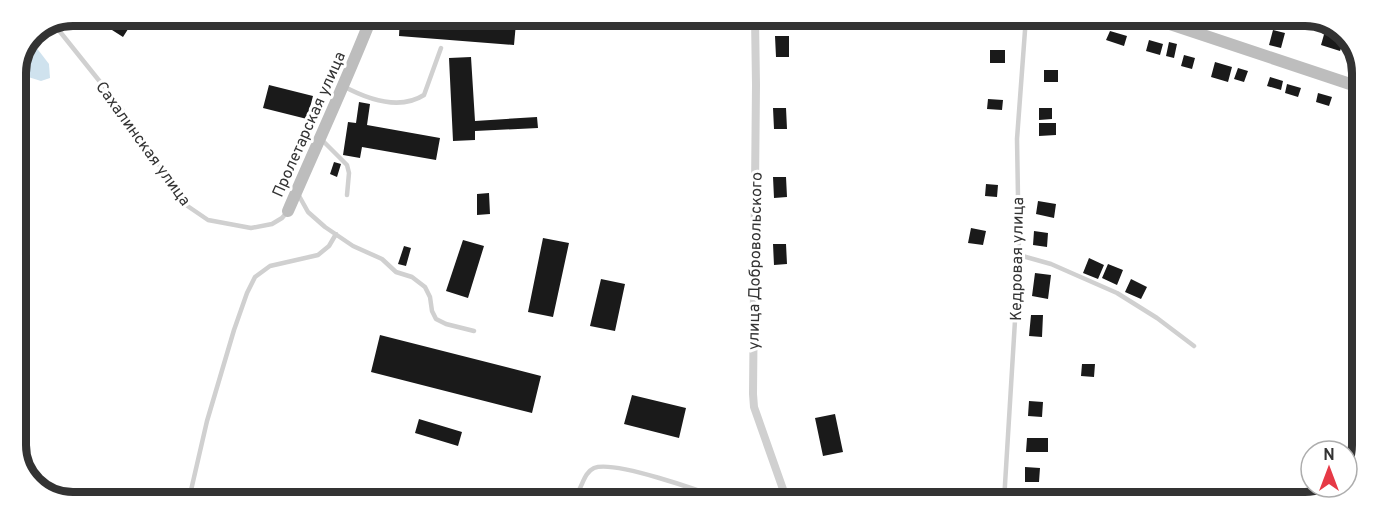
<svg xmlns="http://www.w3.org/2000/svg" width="1377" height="517" font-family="Overpass,sans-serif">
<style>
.water{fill:#cfe2ee}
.building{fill:#1a1a1a}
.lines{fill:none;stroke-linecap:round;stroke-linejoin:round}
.lane{stroke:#d0d0d0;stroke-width:4.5}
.street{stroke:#d0d0d0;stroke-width:8}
.secondary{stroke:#bdbdbd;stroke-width:12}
.labels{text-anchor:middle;stroke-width:6;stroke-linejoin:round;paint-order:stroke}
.street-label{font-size:16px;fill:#333;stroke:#fff}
.rim{fill:none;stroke:#333;stroke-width:8}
</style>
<rect width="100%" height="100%" fill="#fff"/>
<path class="water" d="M29 38 49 64 50 78 41 81 25 76 17 65Z"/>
<path class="building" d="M400 16H429L516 23 514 45 399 36Z
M1061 17H1066L1082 18 1079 25Z
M119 18 130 26 123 37 112 30Z
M1199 18H1211L1210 25 1198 22Z
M1219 18H1231L1228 29 1217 26Z
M1247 18H1261L1257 27 1245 21Z
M1273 30 1285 33 1281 48 1269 45Z
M1110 31 1127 36 1124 46 1106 40Z
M1325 31 1345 38 1340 51 1321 45Z
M775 36H789V57H776Z
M1149 40 1163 44 1160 55 1146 51Z
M1169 42 1177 44 1174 58 1166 56Z
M990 50H1005V63H990Z
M1184 55 1195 58 1192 69 1181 66Z
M471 57 475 121 537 117 538 128 475 131V140L453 141 449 58Z
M1215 62 1232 67 1228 82 1211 77Z
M1238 68 1248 71 1244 82 1234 79Z
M1044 70H1058V82H1044Z
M1270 77 1283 81 1281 90 1267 86Z
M1287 84 1301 88 1298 97 1285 93Z
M269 85 313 96 307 119 263 108Z
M1318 93 1332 97 1329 106 1316 102Z
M988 99 1003 100 1002 110 987 109Z
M359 102 370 104 367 125 440 138 436 160 362 147 360 158 343 155 348 122 356 123Z
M773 108H786L787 129H774Z
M1039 108H1052V119L1039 120Z
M1039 123H1056V135L1039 136Z
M334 162 341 164 337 177 330 174Z
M773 177H786L787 197 774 198Z
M986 184 998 185 997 197 985 196Z
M489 193 490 214 477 215V194Z
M1038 201 1056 204 1054 218 1036 214Z
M971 228 986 231 983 245 968 243Z
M1034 231 1048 233 1047 247 1033 245Z
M543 238 569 243 553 317 528 312Z
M463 240 484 246 468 298 446 291Z
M773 244H786L787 264 774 265Z
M404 246 411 248 406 266 398 264Z
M1089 258 1104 265 1098 279 1083 273Z
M1108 264 1123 270 1117 285 1102 278Z
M1035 273 1051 275 1048 299 1032 296Z
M601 279 625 284 615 331 590 326Z
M1131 279 1147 287 1141 299 1125 292Z
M1031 315H1043L1042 337 1029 336Z
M380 335 541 376 532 413 371 372Z
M1082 364H1095L1094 377 1081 376Z
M632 395 686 408 679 438 624 424Z
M1029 401 1043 402 1042 417 1028 416Z
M835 414 843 452 823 456 815 418Z
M419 419 462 432 458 446 415 433Z
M1027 438H1048V452H1026Z
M1025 467 1040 468 1039 482H1025Z
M257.5 495a5.5 5.5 0 1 1 11 0a5.5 5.5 0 1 1-11 0Z"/>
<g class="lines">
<path class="lane" d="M53 23 121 108 186 205 208 220 251 228 272 224 282 218 288 211
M343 86C367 99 399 111 424 95L441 48
M321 139 347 165 349 173 347 195
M298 194 308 212 325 227 353 246 382 259 396 272 412 277 425 287 430 297 432 311 436 319 446 324 474 331
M1019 255 1051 264 1117 293 1157 318 1194 346
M189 499 207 421 234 330 247 293 255 277 270 266 318 255 329 246 336 234
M569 500C583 494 581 474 594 468 614 460 702 491 725 501
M1004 501 1019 255 1017 139 1026 17"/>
<path class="street" d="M755 17 756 85 753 394 754 407 784 492 785 501"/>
<path class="secondary" d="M1152 18 1362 88
M288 211C316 146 346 82 372 16"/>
</g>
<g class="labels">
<g class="street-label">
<text transform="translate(308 124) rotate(-66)" y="6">Пролетарская улица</text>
<text transform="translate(144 143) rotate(54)" y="6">Сахалинская улица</text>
<text transform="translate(1016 259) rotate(-89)" y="6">Кедровая улица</text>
<text transform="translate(754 261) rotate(-89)" y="6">улица Добровольского</text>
</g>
</g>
<path d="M0 0H1377V517H0ZM73 26H1305A47 47 0 0 1 1352 73V445A47 47 0 0 1 1305 492H73A47 47 0 0 1 26 445V73A47 47 0 0 1 73 26Z" fill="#fff" fill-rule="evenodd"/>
<path class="rim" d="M73 26H1305A47 47 0 0 1 1352 73V445A47 47 0 0 1 1305 492H73A47 47 0 0 1 26 445V73A47 47 0 0 1 73 26Z"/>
<g transform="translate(1329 469)"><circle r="28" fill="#ffffff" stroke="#adadad" stroke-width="1.5"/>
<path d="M0-4.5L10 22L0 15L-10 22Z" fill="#e63946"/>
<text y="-9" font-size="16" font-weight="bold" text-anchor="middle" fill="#333333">N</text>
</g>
</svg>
